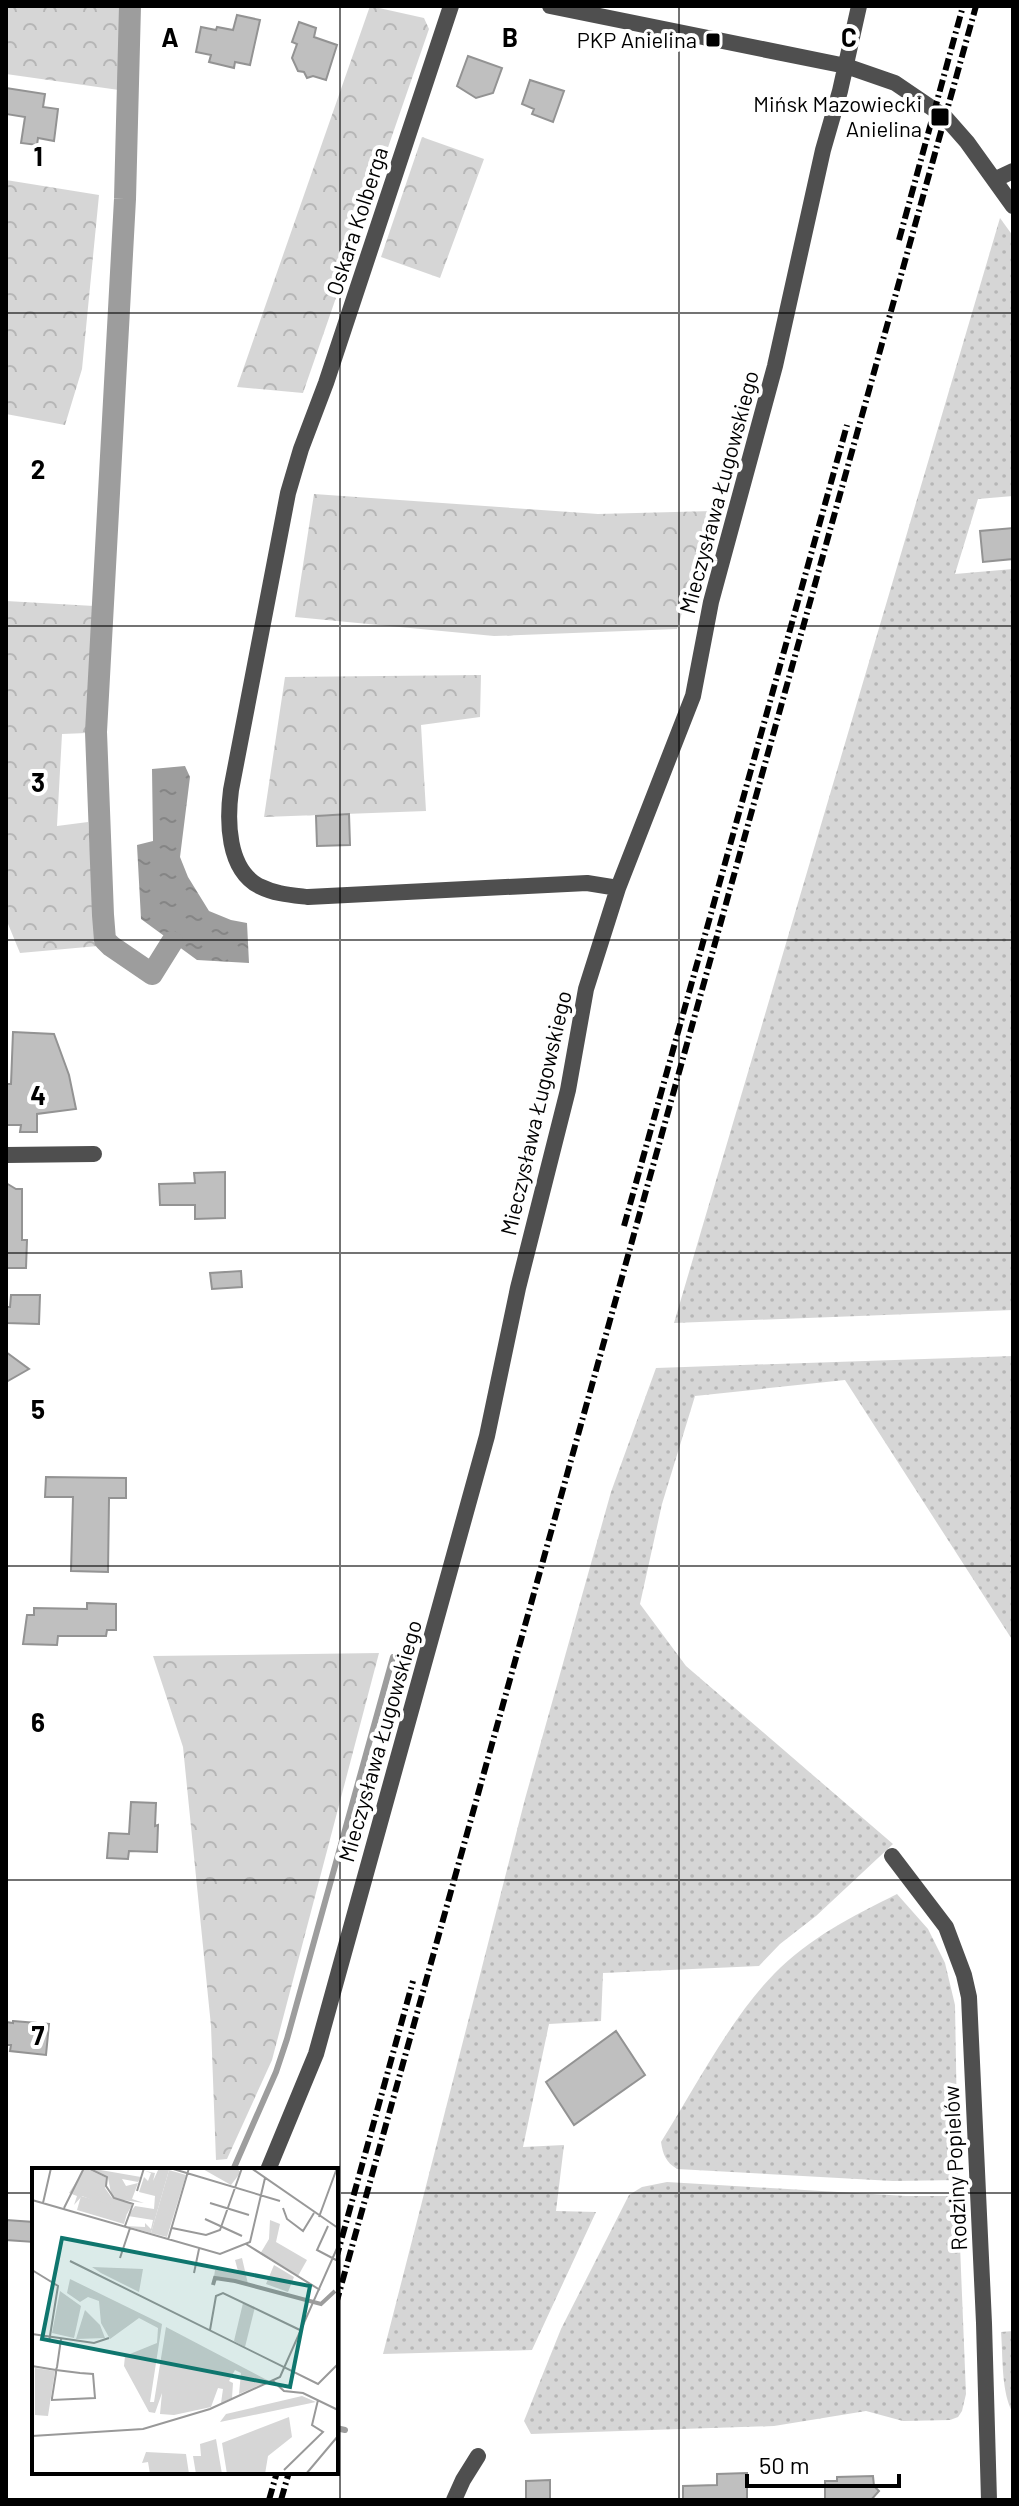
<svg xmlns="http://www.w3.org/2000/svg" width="1019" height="2506" font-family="Barlow,sans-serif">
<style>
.grass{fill:url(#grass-dots)}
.forest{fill:url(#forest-crowns)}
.water{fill:url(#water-ripples)}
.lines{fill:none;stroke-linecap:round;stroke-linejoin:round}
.stream{stroke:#9d9d9d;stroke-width:6}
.canal{stroke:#9d9d9d;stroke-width:22}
.building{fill:#bfbfbf;stroke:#939393;stroke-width:2}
.minor{stroke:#4f4f4f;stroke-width:16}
.rail{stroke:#000;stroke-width:6;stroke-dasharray:12 4 2 4;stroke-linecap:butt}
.grid{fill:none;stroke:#000;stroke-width:2;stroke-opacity:0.55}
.poi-dot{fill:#000;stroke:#fff;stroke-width:3}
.labels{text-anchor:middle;stroke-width:8;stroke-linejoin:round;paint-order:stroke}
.poi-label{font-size:22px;fill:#000;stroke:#fff;text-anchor:end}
.street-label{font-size:22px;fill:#000;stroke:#fff}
.inset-river{fill:none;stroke:#9d9d9d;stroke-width:4}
.inset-road{fill:none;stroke:#999;stroke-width:2}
.view{fill:#0f766e;fill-opacity:0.15;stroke:#0f766e;stroke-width:4}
.inset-edge{fill:none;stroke:#000;stroke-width:4}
.grid-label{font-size:26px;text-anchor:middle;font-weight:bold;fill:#000;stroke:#fff;stroke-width:8;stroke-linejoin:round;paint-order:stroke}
</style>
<defs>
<pattern id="grass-dots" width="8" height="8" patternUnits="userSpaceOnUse" patternTransform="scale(2)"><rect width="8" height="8" fill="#d6d6d6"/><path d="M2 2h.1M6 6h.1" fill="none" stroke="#b6b6b6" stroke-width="1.8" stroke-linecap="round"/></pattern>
<pattern id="forest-crowns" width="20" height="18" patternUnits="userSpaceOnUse" patternTransform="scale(2)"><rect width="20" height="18" fill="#d6d6d6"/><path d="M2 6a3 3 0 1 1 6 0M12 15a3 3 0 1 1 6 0" fill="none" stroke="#b6b6b6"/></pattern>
<pattern id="water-ripples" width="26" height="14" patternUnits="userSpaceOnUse" patternTransform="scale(2)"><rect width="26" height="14" fill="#9d9d9d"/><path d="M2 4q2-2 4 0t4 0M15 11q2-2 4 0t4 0" fill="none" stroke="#858585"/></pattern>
</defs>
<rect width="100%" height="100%" fill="#fff"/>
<path class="grass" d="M1000 218 1013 236V496L978 499 955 574 1013 569V1310L674 1323Z
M1013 1356V1641L845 1380 695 1396 662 1504 640 1604 686 1666 893 1844 816 1916 780 1944 759 1966 603 1973 601 2021 549 2024 523 2147 564 2145 556 2211 596 2212 532 2350 383 2354 525 1799 611 1492 656 1368Z
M897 1894 928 1929 945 1963 955 2005 958 2180 893 2181 677 2169C666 2162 663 2155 661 2142 695 2088 730 2019 774 1974 809 1938 853 1916 897 1894Z
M667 2182 906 2196H958L966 2394 962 2411 958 2417 950 2420 903 2421 866 2411 774 2426 531 2434 524 2421 561 2329 629 2195 642 2187Z
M1013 2331V2413C1001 2393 1003 2355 1001 2332Z"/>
<path class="forest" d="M6 6H121L119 90 6 74Z
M370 6 424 18 429 29 303 393 237 387Z
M422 137 484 159 440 278 381 257Z
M6 180 99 195 82 369 65 425 6 414Z
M314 494 598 514 713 511 677 629 494 636 295 617Z
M6 601 94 606 87 733 62 734 57 826 88 822 98 946 20 953 6 919Z
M481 675 480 717 421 725 426 811 264 817 285 677Z
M379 1653 272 2060 227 2159 216 2160 211 2026 183 1747 153 1656Z"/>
<path class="water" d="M185 766 190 777 180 857 188 877 209 911 231 920 247 923 249 963 197 960 141 919 137 845 153 841 152 769Z"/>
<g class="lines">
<path class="stream" d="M233 2170 276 2072 287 2039 393 1657
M336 2428 345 2430"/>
<path class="canal" d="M130 6 125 199 96 732 103 915 105 940 111 946 152 974 172 942"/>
</g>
<path class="building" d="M237 15 260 20 250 65 235 62 234 68 209 62 211 55 196 52 201 27 216 30 217 27 233 30Z
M299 22 316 28 314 37 337 45 326 80 313 76 307 78 304 72 298 71 292 58 297 44 292 42Z
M468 56 502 68 493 93 476 98 457 86Z
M530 80 564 91 553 122 532 114 534 109 522 104Z
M6 88 45 94 43 107 58 109 54 141 38 138 37 145 21 143 25 117 6 114Z
M1013 528V559L983 562 980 531Z
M349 814 350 845 317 846 316 816Z
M13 1032 54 1034 69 1075 76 1109 37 1114V1132H20L21 1125H7L6 1084H11Z
M225 1172V1218L195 1219V1205H160L159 1184 195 1183 194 1173Z
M6 1183 16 1189H22V1240H27L26 1268H6Z
M241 1271 242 1287 212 1289 210 1273Z
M11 1295H40L39 1324 6 1323V1307H10Z
M6 1352 29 1369 6 1382Z
M46 1477 126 1478V1498H109L108 1572 71 1571 73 1497H45Z
M87 1603 116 1604V1630H107L106 1636H58L57 1645 23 1644 27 1615H34V1608L87 1609Z
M131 1802 156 1803 155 1826 158 1825 157 1852 129 1851 128 1859 107 1858 109 1833 129 1834Z
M13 2021 49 2024 46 2055 10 2051 11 2045H6V2022L13 2023Z
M616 2031 645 2075 574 2125 546 2082Z
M6 2220 34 2222V2242L6 2240Z
M747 2473V2500H683V2486L717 2485V2474Z
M873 2476 874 2486 879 2491 871 2500H825V2481H837V2477Z
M550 2480V2500H526V2481Z"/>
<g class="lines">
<path class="minor" d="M451 6 326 383 301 449 288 493 231 790C227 820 227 869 259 886 275 894 291 895 308 897L587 883 618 888
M550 6 846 66 895 83 945 117 967 142 1013 206
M996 179 1013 171
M6 1155 94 1154
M892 1856 946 1927 964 1975 969 1997 984 2323 989 2500
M268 2170 316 2054 487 1436 518 1288 568 1090 586 989 618 888 693 696 711 602 775 366 823 150 840 91 859 6
M454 2500 463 2480 478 2456"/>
<path class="rail" d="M899 240 963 6
M624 1226 847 425
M336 2259 413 1981
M336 2304 976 6
M269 2500 277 2472
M281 2500 289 2472"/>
</g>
<path class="grid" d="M340 6V2500M679 6V2500M6 313H1013M6 626H1013M6 940H1013M6 1253H1013M6 1566H1013M6 1880H1013M6 2193H34M336 2193H1013"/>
<g class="poi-dot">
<rect x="705" y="32" width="16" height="16" rx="4"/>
<rect x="930" y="107" width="20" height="20" rx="4"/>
</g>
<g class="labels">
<g class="poi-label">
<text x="697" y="48">PKP Anielina</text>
<text x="922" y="112">Mińsk Mazowiecki<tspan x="922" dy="25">Anielina</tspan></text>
</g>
<g class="street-label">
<text transform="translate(357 221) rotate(-72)" y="8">Oskara Kolberga</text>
<text transform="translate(719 492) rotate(-75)" y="8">Mieczysława Ługowskiego</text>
<text transform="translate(536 1113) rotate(-77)" y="8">Mieczysława Ługowskiego</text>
<text transform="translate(380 1741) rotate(-74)" y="8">Mieczysława Ługowskiego</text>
<text transform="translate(955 2168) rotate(-93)" y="8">Rodziny Popielów</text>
</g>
</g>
<g transform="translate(32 2168)">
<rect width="306" height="306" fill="#fff"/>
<path d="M53 0 75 10 73 20 80 30 76 10 57 0 109 9 106 14 90 11 94 18 106 15 100 31 112 35 91 32 100 37 95 46 50 28 42 37 45 28 37 25ZM127 0 137 2 119 65 94 58 113 59V55L119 61 121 52 96 48 103 38 122 41 123 28 107 24 112 9 116 13 119 5 113 3 123 5 121 13ZM38 111 130 156 118 234H122L134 159 237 213 207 226 209 205 203 202 197 213 201 215 200 230 189 235 191 221 186 220 179 239 142 247 128 246 130 225 123 245 117 244 92 198 93 188 125 175 126 160 107 150 78 171 69 155 67 133 56 129 48 134 35 125ZM28 123 49 138 42 170 20 165ZM53 142 68 157 73 170 44 171ZM3 200 23 203 16 248 3 247Z" fill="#d6d6d6"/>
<path d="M49 28 96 42 92 56 45 42ZM238 52 248 56 244 74 275 92 266 108 228 86 237 71ZM210 90 216 116 182 109 183 102 206 103 203 92ZM242 97 262 109 256 124 234 116ZM60 99 111 101 107 124 69 105ZM211 135 223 139 213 179 202 173ZM270 228 284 234 188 254 194 246ZM257 249 260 269 236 288 233 306H195L190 275ZM184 271 190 306H164L161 288H169L168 276ZM114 284 154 286 157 306H118L116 294 110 295Z" fill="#d6d6d6"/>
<path d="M169 0H204L209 4 199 17Z" fill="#d6d6d6"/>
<path d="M137 2 154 7 135 69 119 65Z" fill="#d6d6d6"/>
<path class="inset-river" d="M181 117 183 110 203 113 289 136 303 123"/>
<path class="inset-road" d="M56 0 75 9 74 18 82 30 101 36 93 58M138 0 248 33M219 0 306 60M105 23 112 0M0 32 188 86 218 74 233 10M11 35 19 0M178 35 217 47M32 40 52 0M251 40 255 51 271 63 282 45M287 49 305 0M173 51 210 68M296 58 285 82 306 93M140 60 174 67 188 62 210 0M136 72 157 0M214 76 288 122M88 90 98 60M38 93 286 216 306 196M0 102 26 118 17 174M162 105 167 81M178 162 184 128 191 125 270 163M0 166 62 175 77 170M0 198 24 202 48 205 61 206 63 230 20 232V230L24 205V202L25 199 29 171M241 213 252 223 271 225 306 242M0 268 111 261 178 241 248 209 306 78M252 302 291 264 280 257 286 232M274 306 306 268"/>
<path class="view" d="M30 70 278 118 258 219 10 171Z"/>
<rect width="306" height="306" class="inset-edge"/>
</g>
<g class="grid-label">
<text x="170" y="47">A</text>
<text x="510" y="47">B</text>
<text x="849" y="47">C</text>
<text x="38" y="166">1</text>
<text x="38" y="479">2</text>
<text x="38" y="792">3</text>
<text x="38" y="1105">4</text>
<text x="38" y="1419">5</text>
<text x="38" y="1732">6</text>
<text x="38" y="2045">7</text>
</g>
<rect width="1019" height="2506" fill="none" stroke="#000000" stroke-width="16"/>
<path d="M747 2474v12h152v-12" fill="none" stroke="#000000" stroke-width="4"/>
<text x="759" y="2474" font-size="24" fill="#000000" stroke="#ffffff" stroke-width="6" paint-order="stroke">50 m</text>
</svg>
